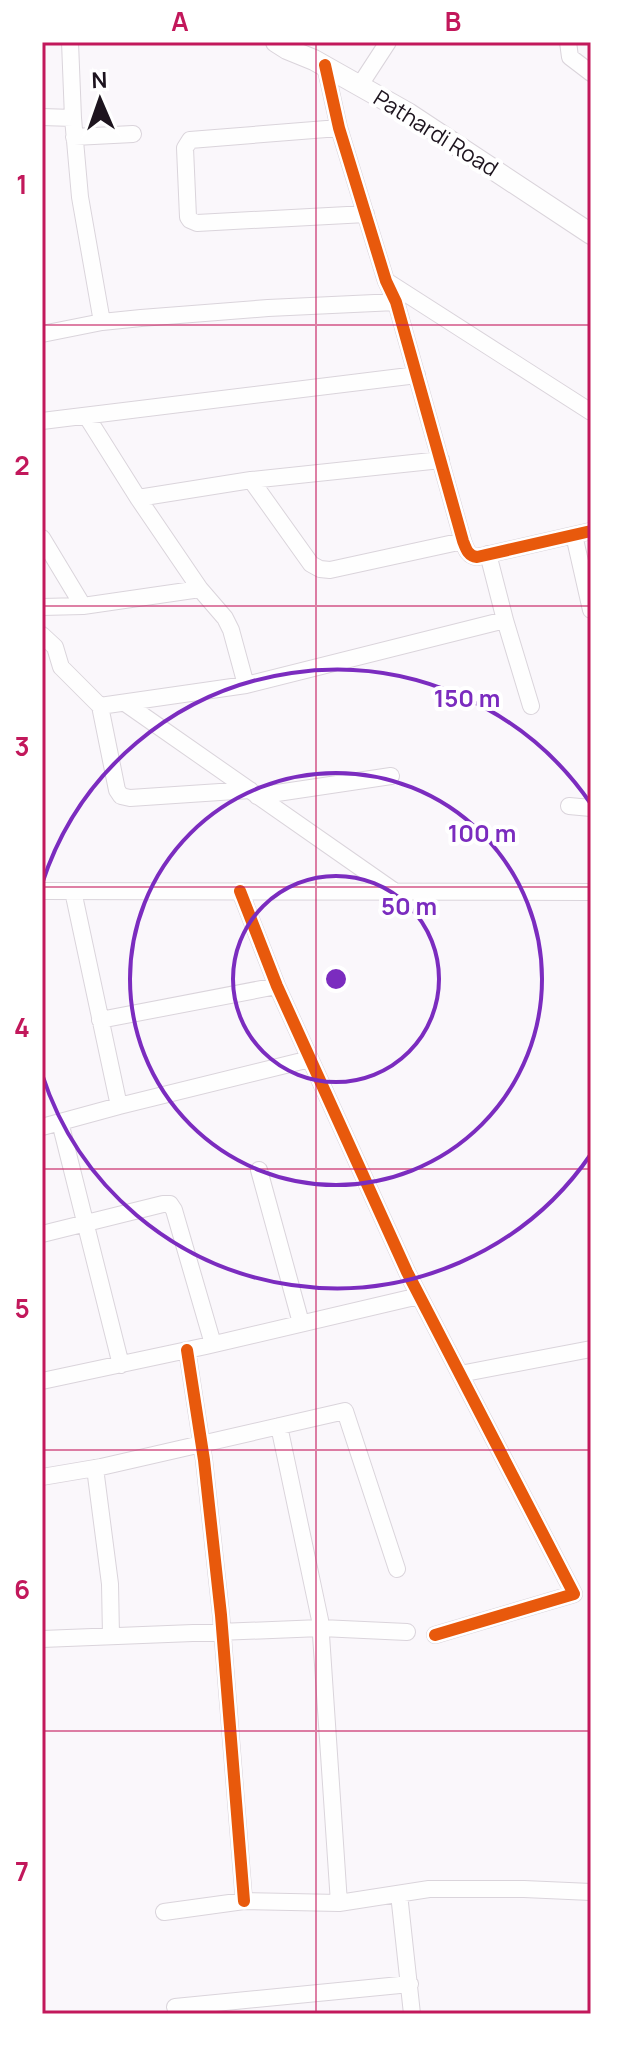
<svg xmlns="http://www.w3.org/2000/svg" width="633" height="2056" font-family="Manrope,sans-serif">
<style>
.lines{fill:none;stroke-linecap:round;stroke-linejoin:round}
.minor-casing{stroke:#dad4db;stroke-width:18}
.major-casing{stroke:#dad4db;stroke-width:22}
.minor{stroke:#fefefe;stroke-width:16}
.major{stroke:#fefefe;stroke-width:20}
.cycleway-casing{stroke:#fff;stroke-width:17}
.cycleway{stroke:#e8590c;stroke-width:12}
.grid{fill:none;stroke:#c2185b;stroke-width:2;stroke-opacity:0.55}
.ring{fill:none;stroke:#7b2cbf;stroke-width:4}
.labels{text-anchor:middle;stroke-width:8;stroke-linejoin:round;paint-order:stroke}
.street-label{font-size:22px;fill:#1d141e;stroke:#fff}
.centre{fill:#7b2cbf;stroke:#fff;stroke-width:4}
.ring-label{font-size:24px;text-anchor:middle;font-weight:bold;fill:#7b2cbf;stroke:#fff;stroke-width:8;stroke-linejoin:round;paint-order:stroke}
.neatline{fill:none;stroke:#c2185b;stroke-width:3}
.grid-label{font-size:26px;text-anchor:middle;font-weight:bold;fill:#c2185b}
</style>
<rect width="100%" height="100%" fill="#faf7fb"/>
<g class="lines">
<defs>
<path id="minor" d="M70 42 73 118 80 197 102 322
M568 42 570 57 591 73
M325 65 339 128 386 281 396 302 463 541C466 549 468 556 477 557L591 531
M360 85 388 42
M42 117 73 118
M339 128 190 140 185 148 188 217 190 220 197 223 366 214
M74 137 133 134
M388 282 591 412
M42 334 102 322 141 318 268 308 396 302
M87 417 138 498 200 589 225 618 231 630 246 685
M42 421 417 375
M251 480 311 564 320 569 330 570 463 541
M138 498 251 480 441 460
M574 535 591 610
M42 538 83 606
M488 554 505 620 531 706
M42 607 83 606 200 589
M42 635 55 647 61 667 100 706 117 790 121 796 130 798 250 790
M125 703 394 891
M100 706 246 685 505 620
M257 796 391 776
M569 806 591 808
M42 891 591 892
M73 891 119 1106
M240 891 277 986 407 1272 574 1594 435 1635
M100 1020 277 986
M60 1122 121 1365
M42 1127 119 1106 310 1059
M259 1170 301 1323
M42 1234 163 1204H170L174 1210 213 1344
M187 1350 204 1460 221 1615 244 1901
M460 1374 591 1349
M42 1381 206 1346 419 1296
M279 1426 320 1620 339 1903
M95 1468 110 1584 111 1636
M42 1477 101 1467 345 1411 397 1569
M42 1639 321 1628 407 1632
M399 1894 412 2014
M164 1912 244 1901 339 1903 429 1889H524L591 1892
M175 2007 410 1984"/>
<path id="major" d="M276 42 287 49 314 60 408 113 591 234"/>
</defs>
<use href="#minor" class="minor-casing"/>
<use href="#major" class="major-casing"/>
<use href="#minor" class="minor"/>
<use href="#major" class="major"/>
<defs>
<path id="cycleway" d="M325 65 339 128 386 281 396 302 463 541C466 549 468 556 477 557L591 531
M240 891 277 986 407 1272 574 1594 435 1635
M187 1350 204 1460 221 1615 244 1901"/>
</defs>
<use href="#cycleway" class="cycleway-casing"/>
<use href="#cycleway" class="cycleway"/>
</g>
<path class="grid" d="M316 42V2014M42 325H591M42 606H591M42 887H591M42 1169H591M42 1450H591M42 1731H591"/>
<g class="ring">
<circle cx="336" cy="979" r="103"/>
<circle cx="336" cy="979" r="206"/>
<path d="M591 1154A309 309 0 0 1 42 1074M42 884A309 309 0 0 1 591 804"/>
</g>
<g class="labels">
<g class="street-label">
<text transform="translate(436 133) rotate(32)" y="8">Pathardi Road</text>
</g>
</g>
<circle cx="336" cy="979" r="12" class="centre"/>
<g class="ring-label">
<text x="467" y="707">150 m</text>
<text x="482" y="842">100 m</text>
<text x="409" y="915">50 m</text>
</g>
<rect width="633" height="2056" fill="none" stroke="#ffffff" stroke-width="88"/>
<g transform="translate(100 100) rotate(358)" stroke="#ffffff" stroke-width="6" paint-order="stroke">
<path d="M0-6L14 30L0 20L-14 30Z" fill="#1d141e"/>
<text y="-12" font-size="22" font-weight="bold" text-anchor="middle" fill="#1d141e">N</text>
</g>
<rect x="44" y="44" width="545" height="1968" class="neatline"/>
<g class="grid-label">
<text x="180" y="31">A</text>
<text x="453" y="31">B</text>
<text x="22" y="194">1</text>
<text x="22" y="475">2</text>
<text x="22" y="756">3</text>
<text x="22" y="1037">4</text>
<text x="22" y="1318">5</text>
<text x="22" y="1599">6</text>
<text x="22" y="1881">7</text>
</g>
</svg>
